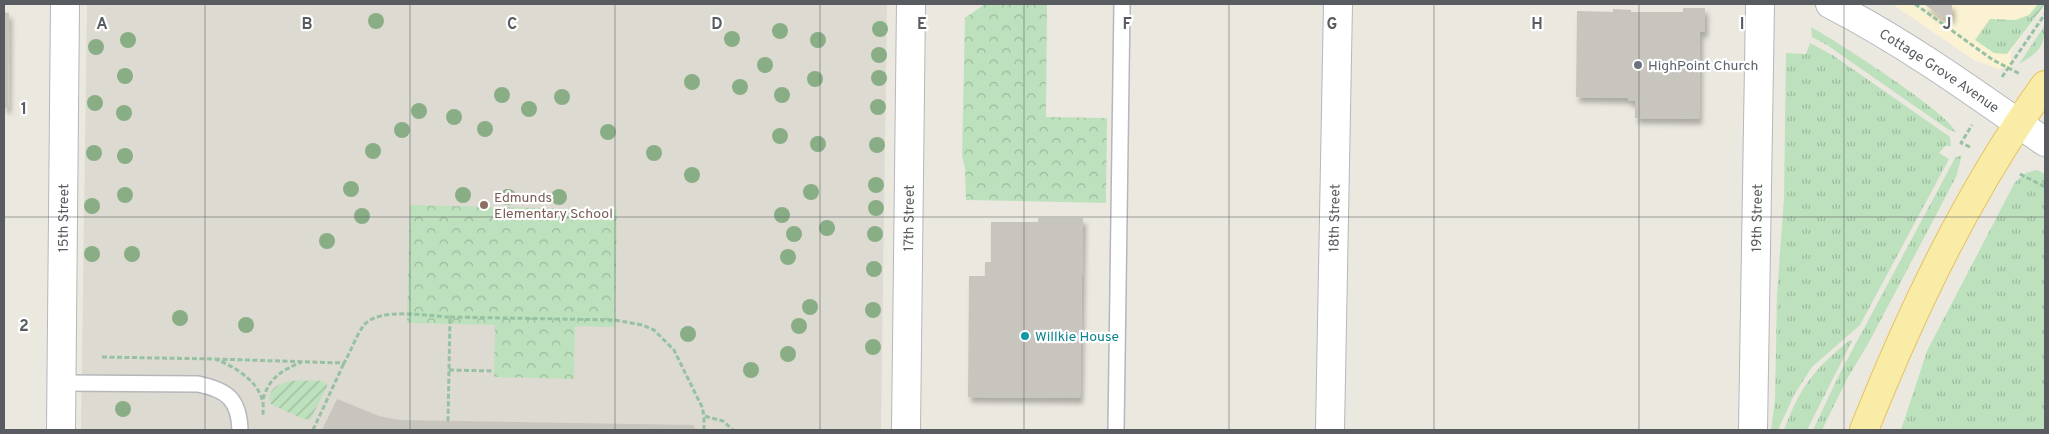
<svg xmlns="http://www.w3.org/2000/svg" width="2049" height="434" font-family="Overpass,sans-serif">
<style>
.commercial{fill:#fbf2d4}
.education{fill:#dddad1}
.grass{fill:url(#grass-tufts)}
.forest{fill:url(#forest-crowns)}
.garden{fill:url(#garden-furrows)}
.building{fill:#c8c5bf;filter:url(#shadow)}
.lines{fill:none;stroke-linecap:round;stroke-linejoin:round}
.lane-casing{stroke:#b5b7bc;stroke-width:18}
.street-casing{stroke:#b5b7bc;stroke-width:30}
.secondary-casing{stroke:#b3b6bc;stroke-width:30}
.primary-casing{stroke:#e7c15c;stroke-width:30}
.path{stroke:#97c1a3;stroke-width:3;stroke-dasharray:5 2.5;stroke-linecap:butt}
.lane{stroke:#fff;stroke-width:15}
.street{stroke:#fff;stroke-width:28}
.secondary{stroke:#fff;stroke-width:28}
.primary{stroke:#f9eca6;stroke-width:28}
.tree{fill:#89ae86}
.grid{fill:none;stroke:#585c60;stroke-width:1;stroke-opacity:0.55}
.worship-dot{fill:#6b7280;stroke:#fff;stroke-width:2}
.education-dot{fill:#8d6e63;stroke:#fff;stroke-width:2}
.culture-dot{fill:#0f9aa8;stroke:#fff;stroke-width:2}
.labels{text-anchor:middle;stroke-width:4.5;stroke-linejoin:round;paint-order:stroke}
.worship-label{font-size:14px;fill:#5b616d;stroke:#fff;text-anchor:start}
.street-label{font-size:14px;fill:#585c60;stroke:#fff}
.education-label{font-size:14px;fill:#785e54;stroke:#fff;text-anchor:start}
.culture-label{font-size:14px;fill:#0d838f;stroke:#fff;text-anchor:start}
.grid-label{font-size:16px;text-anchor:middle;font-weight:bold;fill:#585c60;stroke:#fff;stroke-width:4.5;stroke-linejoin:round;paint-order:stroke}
</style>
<defs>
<pattern id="grass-tufts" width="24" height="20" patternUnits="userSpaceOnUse" patternTransform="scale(1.25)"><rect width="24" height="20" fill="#bde1bd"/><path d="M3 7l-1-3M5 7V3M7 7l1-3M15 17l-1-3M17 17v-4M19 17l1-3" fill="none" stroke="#9cba9d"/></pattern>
<pattern id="forest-crowns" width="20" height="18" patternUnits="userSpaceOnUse" patternTransform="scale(1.25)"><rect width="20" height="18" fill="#bde1bd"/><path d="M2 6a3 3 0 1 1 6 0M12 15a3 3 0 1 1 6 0" fill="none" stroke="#9cba9d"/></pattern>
<pattern id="garden-furrows" width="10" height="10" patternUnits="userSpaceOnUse" patternTransform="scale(1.25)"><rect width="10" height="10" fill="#bde1bd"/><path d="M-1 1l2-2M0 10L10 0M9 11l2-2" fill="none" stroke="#9cba9d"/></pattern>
<filter id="shadow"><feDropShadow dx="3" dy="5.5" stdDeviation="2.5" flood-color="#0004"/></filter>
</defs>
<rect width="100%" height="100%" fill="#ebe8e0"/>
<path class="commercial" d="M1892 4H2045L2011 51V67L1998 69 1974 60Z"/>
<path class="education" d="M87 4H887L881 430H81Z"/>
<path class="grass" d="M2029 15 2034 19 2007 54 1994 53 1975 40 1990 19 2015 20Z
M2045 25C2045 48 2037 53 2019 64Z
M1811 27C1836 41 1946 111 1956 132L1949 130 1827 45 1812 37Z
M1810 43 1834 56 1950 137 1951 146H1945L1939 153 1949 159 1860 325 1812 367 1794 395 1778 430H1771L1775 400 1777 296 1784 198 1786 53 1806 54Z
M1962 155 1956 177 1868 344 1847 379 1822 430H1813L1839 375 1955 158Z
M2037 170 2045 174V430H1901L1927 351 2015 182 2026 173Z
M1850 340 1852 341 1807 430H1784C1800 387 1814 369 1850 340Z"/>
<path class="forest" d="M985 4H1047L1046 117 1107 118 1106 203 966 200 965 168 962 156 965 18Z
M410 205 617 210 615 327 575 326 574 379 494 377 495 325 407 323Z"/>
<path class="garden" d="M2038 4H2045L2034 19 2029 15Z
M322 381 327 384V387L310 420 301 418 271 404 269 400C271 376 305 381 322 381Z"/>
<path class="building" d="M1924 4H1952V18H1943Z
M1683 8H1705V32H1700L1699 119 1635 118V101H1628V98L1576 97 1577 11 1613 12V9L1631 10V12H1683Z
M4 12 9 13 8 108H4Z
M1038 218H1083L1080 398 968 397 969 276H985V262H991V222H1038Z
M337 399 379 416 399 420 694 425V430H322Z"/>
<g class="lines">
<defs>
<path id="lane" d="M62 383 198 384C227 390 239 399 240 430
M1116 430 1122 4"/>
<g id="street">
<path id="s1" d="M61 430 65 4"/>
<path id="s2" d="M906 430 911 4"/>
<path id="s3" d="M1330 430 1338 4"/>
<path id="s4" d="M1753 430 1760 4"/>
</g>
<g id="secondary">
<path id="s5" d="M1830 4C1906 43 1975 93 2045 142"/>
</g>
<path id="primary" d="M1864 430C1912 310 1969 190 2045 85"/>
</defs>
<use href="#lane" class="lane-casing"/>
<use href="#street" class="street-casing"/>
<use href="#secondary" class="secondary-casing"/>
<use href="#primary" class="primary-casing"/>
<path class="path" d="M1915 4 1993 60 2020 74
M2002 77 2045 14
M1970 147 1961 143 1972 125
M2020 174 2045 187
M450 317 615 320 642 325 654 330 674 350 702 407 704 416
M102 357 215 359C233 366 256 379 262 399 264 403 263 410 263 415
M215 359 344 363C351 351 356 336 364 325 379 307 427 316 450 317L448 422
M449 370 494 371
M263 399C269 378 282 370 302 362
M313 430 344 363
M704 430V416L723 421 733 430"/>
<use href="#lane" class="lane"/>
<use href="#street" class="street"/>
<use href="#secondary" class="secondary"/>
<use href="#primary" class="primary"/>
</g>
<g class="tree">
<circle cx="376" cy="21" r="8"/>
<circle cx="880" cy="29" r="8"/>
<circle cx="780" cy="31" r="8"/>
<circle cx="732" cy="39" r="8"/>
<circle cx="128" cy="40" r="8"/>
<circle cx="818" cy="40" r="8"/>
<circle cx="96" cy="47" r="8"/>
<circle cx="879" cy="55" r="8"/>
<circle cx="765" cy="65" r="8"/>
<circle cx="125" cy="76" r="8"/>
<circle cx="879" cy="78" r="8"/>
<circle cx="815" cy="79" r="8"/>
<circle cx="692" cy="82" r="8"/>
<circle cx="740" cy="87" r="8"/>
<circle cx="502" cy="95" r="8"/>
<circle cx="782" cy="95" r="8"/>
<circle cx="562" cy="97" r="8"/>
<circle cx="95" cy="103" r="8"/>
<circle cx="878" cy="107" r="8"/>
<circle cx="529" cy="109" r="8"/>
<circle cx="419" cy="111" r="8"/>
<circle cx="124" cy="113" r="8"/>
<circle cx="454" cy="117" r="8"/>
<circle cx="485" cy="129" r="8"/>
<circle cx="402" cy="130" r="8"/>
<circle cx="608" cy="132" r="8"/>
<circle cx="780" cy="136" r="8"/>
<circle cx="818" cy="144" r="8"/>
<circle cx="877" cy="145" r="8"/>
<circle cx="373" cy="151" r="8"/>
<circle cx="94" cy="153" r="8"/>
<circle cx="654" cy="153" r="8"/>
<circle cx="125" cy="156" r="8"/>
<circle cx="692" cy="175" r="8"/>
<circle cx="876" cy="185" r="8"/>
<circle cx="351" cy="189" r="8"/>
<circle cx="811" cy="192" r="8"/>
<circle cx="125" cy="195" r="8"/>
<circle cx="463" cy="195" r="8"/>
<circle cx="508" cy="197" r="8"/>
<circle cx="559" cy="197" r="8"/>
<circle cx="92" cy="206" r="8"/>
<circle cx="876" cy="208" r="8"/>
<circle cx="782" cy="215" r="8"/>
<circle cx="362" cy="216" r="8"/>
<circle cx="827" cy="228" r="8"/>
<circle cx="794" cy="234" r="8"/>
<circle cx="875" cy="234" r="8"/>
<circle cx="327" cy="241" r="8"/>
<circle cx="92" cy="254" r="8"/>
<circle cx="132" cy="254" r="8"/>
<circle cx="788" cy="257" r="8"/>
<circle cx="874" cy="269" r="8"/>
<circle cx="810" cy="307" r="8"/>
<circle cx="873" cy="310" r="8"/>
<circle cx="180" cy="318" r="8"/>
<circle cx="246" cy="325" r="8"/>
<circle cx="799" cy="326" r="8"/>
<circle cx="688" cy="334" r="8"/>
<circle cx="873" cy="347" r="8"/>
<circle cx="788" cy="354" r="8"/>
<circle cx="751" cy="370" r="8"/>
<circle cx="123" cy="409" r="8"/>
</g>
<path class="grid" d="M205 4V430M410 4V430M615 4V430M820 4V430M1024 4V430M1229 4V430M1434 4V430M1639 4V430M1844 4V430M4 217H2045"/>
<circle class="worship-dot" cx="1638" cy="65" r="5"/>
<circle class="education-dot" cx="484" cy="205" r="5"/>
<circle class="culture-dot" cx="1025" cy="336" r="5"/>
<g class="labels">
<g class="worship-label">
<text x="1648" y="70">HighPoint Church</text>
</g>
<g class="street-label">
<text dy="5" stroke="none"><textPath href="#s5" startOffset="128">Cottage Grove Avenue</textPath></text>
<text dy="5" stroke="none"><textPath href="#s1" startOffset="212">15th Street</textPath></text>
<text dy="5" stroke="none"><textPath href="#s2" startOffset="212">17th Street</textPath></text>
<text dy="5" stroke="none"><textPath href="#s3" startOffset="212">18th Street</textPath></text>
<text dy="5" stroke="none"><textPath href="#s4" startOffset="212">19th Street</textPath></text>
</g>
<g class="education-label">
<text x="494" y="202">Edmunds<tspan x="494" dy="16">Elementary School</tspan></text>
</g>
<g class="culture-label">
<text x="1035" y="341">Willkie House</text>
</g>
</g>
<g class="grid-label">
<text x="102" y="29">A</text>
<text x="307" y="29">B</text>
<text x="512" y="29">C</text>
<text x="717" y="29">D</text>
<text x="922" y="29">E</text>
<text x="1127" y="29">F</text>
<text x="1332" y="29">G</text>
<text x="1537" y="29">H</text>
<text x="1742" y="29">I</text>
<text x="1947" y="29">J</text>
<text x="24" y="114">1</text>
<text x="24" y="331">2</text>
</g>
<rect width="2049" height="434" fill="none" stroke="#585c60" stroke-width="10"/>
</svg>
